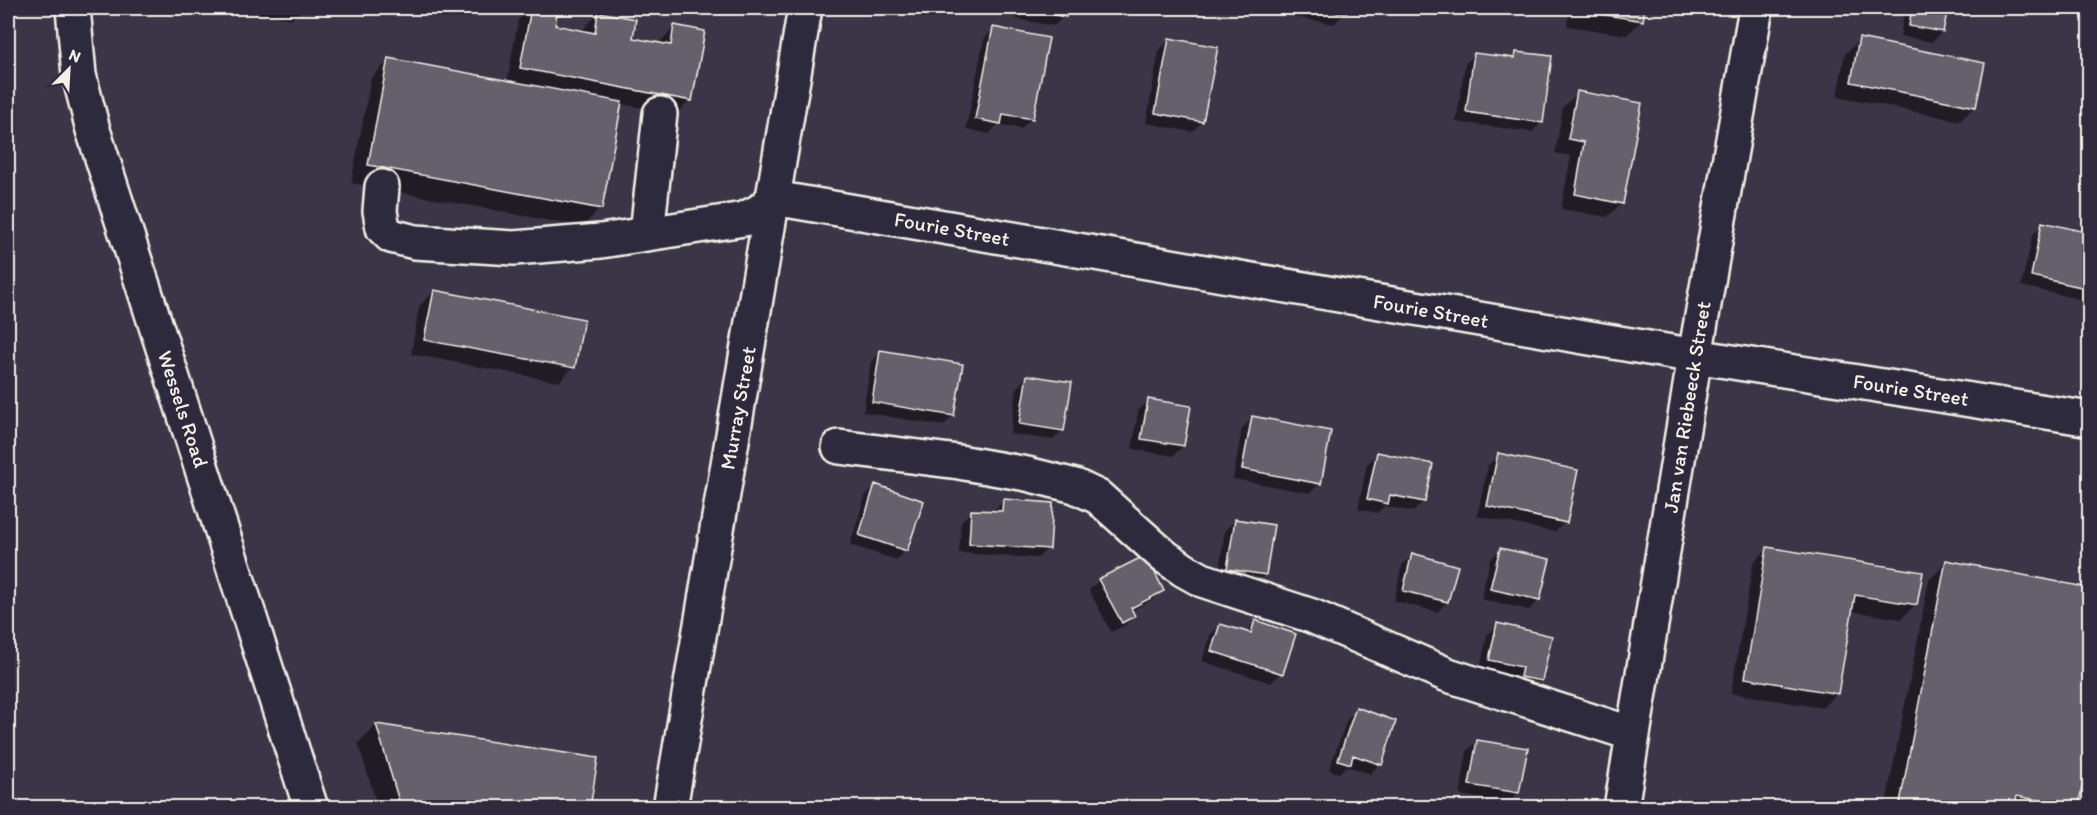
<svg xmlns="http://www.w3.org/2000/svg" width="2097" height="815" font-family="Itim,sans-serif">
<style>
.shadow{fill:#0007}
.building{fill:#65616c;stroke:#f4f1e8;stroke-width:1.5}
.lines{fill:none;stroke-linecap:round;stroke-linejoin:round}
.minor-casing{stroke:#f4f1e8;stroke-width:38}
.minor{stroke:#2f2a3d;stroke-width:33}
.labels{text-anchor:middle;stroke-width:6;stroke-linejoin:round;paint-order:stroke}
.street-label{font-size:21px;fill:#f4f1e8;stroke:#2f2a3d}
</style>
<rect width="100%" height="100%" fill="#3b3647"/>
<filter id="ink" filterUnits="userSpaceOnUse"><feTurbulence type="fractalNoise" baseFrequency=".0167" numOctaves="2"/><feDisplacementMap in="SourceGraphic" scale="12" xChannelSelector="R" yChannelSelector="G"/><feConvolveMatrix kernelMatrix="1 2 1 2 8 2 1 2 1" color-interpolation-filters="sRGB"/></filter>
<g filter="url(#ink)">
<path class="shadow" d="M225 8H303L292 19Z
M530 8 557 10 554 26 583 32 584 28 599 13 631 40 660 45V42L675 27 690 100 676 114 620 104 601 208 582 227 351 183 371 78 389 60 507 82 518 20Z
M1018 8H1073L1068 12 1065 11 1064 16 1054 26 1016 19Z
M1296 8H1345L1344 14 1334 24 1294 17Z
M1570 8H1644L1642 20 1627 35 1567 26Z
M1905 8H1947L1942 32 1932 42 1900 36Z
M994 28 1031 119 1021 129 998 124 989 134 966 129 984 39Z
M1170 39 1202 122 1192 132 1146 123 1159 50Z
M1860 39 1975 106 1960 121 1837 96 1845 54Z
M1516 53 1542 122 1532 132 1456 122 1465 64 1475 54 1511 59Z
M1578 93 1622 203 1607 217 1561 209 1571 156 1555 153 1563 107Z
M2043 224 2089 289 2079 299 2021 286 2033 234Z
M434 291 573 367 559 382 411 354 419 306Z
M881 352 953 416 943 426 863 412 871 362Z
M1027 377 1063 430 1053 440 1010 434 1017 387Z
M1148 401 1183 446 1173 456 1132 449 1138 411Z
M1252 418 1320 483 1310 493 1233 479 1242 428Z
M1377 454 1423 502 1413 512 1384 506 1377 513 1358 509 1367 464Z
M1499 455 1565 522 1555 532 1477 516 1488 465Z
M875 486 906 550 896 560 850 545 865 496Z
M1003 501 1048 548 1038 558 959 553 961 521 972 511H993Z
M1235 520 1264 575 1254 585 1218 578 1225 530Z
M1768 548 1916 604 1901 619 1851 611 1837 693 1822 708 1731 693 1753 563Z
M1500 549 1539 600 1529 610 1481 599 1490 560Z
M1413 555 1447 602 1437 612 1394 601 1402 565Z
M1947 562 2075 808H1885L1929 580Z
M1099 580 1163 590 1152 600 1131 611 1134 616 1124 626 1111 632 1089 590Z
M1255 622 1281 673 1271 683 1202 661 1210 635 1220 625 1245 632Z
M1498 625 1541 681 1531 691 1511 687 1513 677 1480 670 1487 635Z
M1357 709 1380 764 1370 774 1346 766 1339 773 1329 770 1347 719Z
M376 725 596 760 589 808H378L358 743Z
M1477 741 1518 793 1508 803 1460 795 1467 751Z
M2090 755V808H2080Z"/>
<path class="building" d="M531 8H558L555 25 595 33 598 12 636 19 633 38 671 45 674 25 705 31 692 101 520 68Z
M1025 8H1068L1066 17 1025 9Z
M1304 8H1347L1346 14Z
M1582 8H1645L1643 21 1581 11Z
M1912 8H1948L1943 32 1909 26Z
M993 27 1049 38 1033 119 1003 114 1001 124 975 119Z
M1169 38 1218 47 1203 122 1155 113Z
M1859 38 1985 63 1976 107 1851 82Z
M1516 52 1552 56 1543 123 1466 112 1474 53 1515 58Z
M388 58 622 102 602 209 368 165Z
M1577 91 1642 103 1623 204 1575 194 1584 142 1568 139Z
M2042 222 2090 233V289L2031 276Z
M434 290 584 319 575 368 424 340Z
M880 350 963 364 954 416 872 402Z
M1027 375 1072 382 1064 431 1019 424Z
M1148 399 1191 406 1184 446 1141 439Z
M1252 416 1331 431 1321 484 1242 469Z
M1377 452 1433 464 1425 502 1390 495 1388 504 1367 499Z
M1498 453 1578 470 1567 523 1487 506Z
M875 484 924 501 907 551 859 535Z
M1003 499 1053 503 1050 549 969 544 971 510 1002 511Z
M1235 519 1274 525 1266 575 1227 569Z
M1767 547 1923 572 1917 605 1855 595 1838 694 1745 678Z
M1500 548 1550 559 1540 600 1490 589Z
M1412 553 1458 566 1448 602 1403 591Z
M1146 555 1164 591 1131 608 1135 616 1122 623 1098 579Z
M1946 560 2090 588V745L2078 808 2017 796 2014 808H1899Z
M1255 620 1296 634 1283 674 1211 651 1220 624 1251 633Z
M1497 623 1552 636 1542 681 1520 677 1522 667 1489 660Z
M1356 707 1396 721 1382 765 1353 755 1351 764 1338 760Z
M376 724 598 758 590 808H401Z
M1477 740 1528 748 1519 793 1469 785Z"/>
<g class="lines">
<defs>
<path id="minor" d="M73 8 79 75 93 130 311 808
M382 187 380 211 383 228 391 236 415 242 514 248 601 241 744 219 760 211 774 198 1695 356 2090 419
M647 233 660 114
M839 447 959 462 1027 474 1075 486 1098 497 1164 556 1184 570 1202 580 1312 616 1448 675 1633 734
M670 808 805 8
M1621 808 1695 356 1756 8"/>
</defs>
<use href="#minor" class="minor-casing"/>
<use href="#minor" class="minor"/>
</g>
</g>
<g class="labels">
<g class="street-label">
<text transform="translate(952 229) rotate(10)" y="7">Fourie Street</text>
<text transform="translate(1431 311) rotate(10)" y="7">Fourie Street</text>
<text transform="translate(1911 390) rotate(9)" y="7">Fourie Street</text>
<text transform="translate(1687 407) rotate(-81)" y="7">Jan van Riebeeck Street</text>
<text transform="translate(738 408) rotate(-80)" y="7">Murray Street</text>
<text transform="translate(183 409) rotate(72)" y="7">Wessels Road</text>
</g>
</g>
<rect width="2097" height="815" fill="none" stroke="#2f2a3d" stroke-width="30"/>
<rect x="15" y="15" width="2067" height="785" fill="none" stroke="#f4f1e8" stroke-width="2" filter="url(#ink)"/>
<g transform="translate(69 69) rotate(24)" stroke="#2f2a3d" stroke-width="4.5" paint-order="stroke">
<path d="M0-4.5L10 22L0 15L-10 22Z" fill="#f4f1e8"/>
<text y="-9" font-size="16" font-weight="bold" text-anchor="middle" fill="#f4f1e8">N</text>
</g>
</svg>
